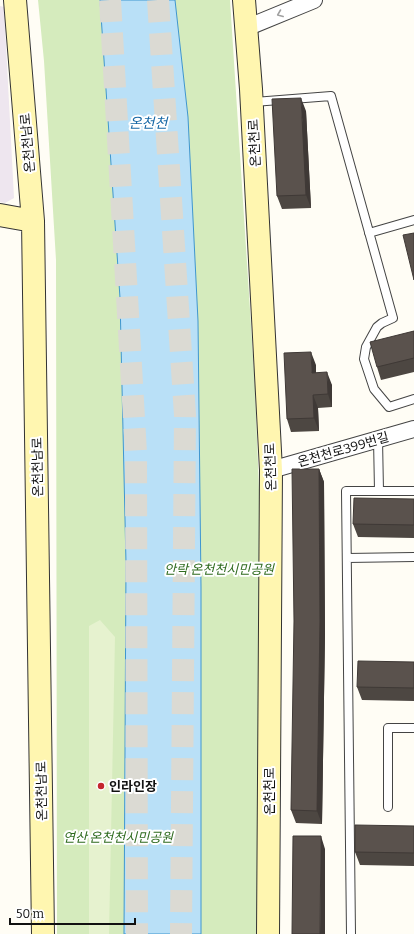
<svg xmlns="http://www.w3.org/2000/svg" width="414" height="934" font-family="Bitter,'Noto Sans KR',serif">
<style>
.industrial{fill:#eee6ef}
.green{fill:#d5ebbd}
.pitch{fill:#e6f2cf}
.water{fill:#b9e0f7;stroke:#3f96cf}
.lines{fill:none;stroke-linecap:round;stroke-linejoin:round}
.highway-tunnel{stroke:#dbdad3;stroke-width:22;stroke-dasharray:22 11;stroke-linecap:butt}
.lane-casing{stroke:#444;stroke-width:10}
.street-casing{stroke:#444;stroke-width:18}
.secondary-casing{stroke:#333;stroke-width:24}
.lane{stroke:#fff;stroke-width:8}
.street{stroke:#fff;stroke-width:16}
.secondary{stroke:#fff6b0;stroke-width:22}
.wall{fill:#4d4742}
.shaded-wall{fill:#3f3936}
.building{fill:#5a524d;stroke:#3f3936}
.oneway{stroke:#a0a0a0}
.poi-dot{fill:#c4262e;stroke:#fff;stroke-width:1.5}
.labels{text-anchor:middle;stroke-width:4;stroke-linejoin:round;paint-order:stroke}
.street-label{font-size:13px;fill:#111;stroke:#fff}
.park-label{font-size:13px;font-style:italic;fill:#2f6b1f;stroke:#fff}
.poi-label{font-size:13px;font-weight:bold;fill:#111;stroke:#fff;text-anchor:start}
.water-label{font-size:14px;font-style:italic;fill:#1768a6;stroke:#fff}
</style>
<rect width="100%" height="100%" fill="#fffdf5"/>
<path class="industrial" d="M0 6 4 7 14 198 5 203 0 202Z"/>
<path class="green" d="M38 0H230L255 387 262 567 263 934H57L56 260 44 61Z"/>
<path class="pitch" d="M100 620 115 637 109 934H89V626Z"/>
<path class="water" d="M100 0H175L188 117 198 321 201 587V934H124L126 563 120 298Z"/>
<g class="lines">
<path class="highway-tunnel" d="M110 0 136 453 137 934
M158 0 185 415 181 934"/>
<defs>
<path id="lane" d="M253 102 331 96 393 318 382 323 377 327 366 347 364 359 374 389 389 407 414 399
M369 233 414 220
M378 439 379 491
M347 558 414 557
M388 807V728H414
M351 934 346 491H414"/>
<path id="street" d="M246 28 314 0
M271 470 414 429"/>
<path id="secondary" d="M15 0 33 221 43 934
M244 0 251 89 271 470 268 934
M0 215 33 221"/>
</defs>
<use href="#lane" class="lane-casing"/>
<use href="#street" class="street-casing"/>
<use href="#secondary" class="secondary-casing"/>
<use href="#lane" class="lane"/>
<use href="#street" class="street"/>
<use href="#secondary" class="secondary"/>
</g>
<path class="wall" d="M306 111 311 208 282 209 277 196Z
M414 331V372L381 380 377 367Z
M316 365V373L332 385V407L318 408 319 431 291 432 287 419Z
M319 469 324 482 325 634 322 824 296 823 291 810Z
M414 499V538L358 537 353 524Z
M414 662V701L362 700 357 687Z
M414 826V866L360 865 355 852Z"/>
<path class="shaded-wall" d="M301 98 306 111 311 208 306 195Z
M311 352 316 365V386L312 373Z
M327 372 332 385V407L328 394Z
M313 395 318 408 319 431 314 418Z
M319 469 324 482 325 634 322 824 317 811Z
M321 836 325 849V934H320Z"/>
<path class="building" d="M301 98 306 195 277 196 272 99Z
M414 233V280L403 235Z
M414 331V358L377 367 370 342Z
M311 352 312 373 327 372 328 394 313 395 314 418 287 419 284 353Z
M292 469H319L320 621 317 811 291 810 294 621Z
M354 498 414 499V525L353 524Z
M358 661 414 662V688L357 687Z
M355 825 414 826V853L355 852Z
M293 836H321L320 934H292Z"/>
<defs><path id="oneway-chevron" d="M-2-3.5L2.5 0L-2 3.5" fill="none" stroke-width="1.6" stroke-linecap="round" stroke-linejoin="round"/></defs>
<use class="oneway" href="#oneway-chevron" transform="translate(280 14) rotate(158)"/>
<circle class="poi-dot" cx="101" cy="786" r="4"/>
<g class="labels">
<g class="street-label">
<text transform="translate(27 143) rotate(-95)" y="5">온천천남로</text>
<text transform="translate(254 143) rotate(-93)" y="5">온천천로</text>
<text transform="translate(343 449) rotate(-16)" y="5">온천천로399번길</text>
<text transform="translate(37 467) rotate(-91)" y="5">온천천남로</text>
<text transform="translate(270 467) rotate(-92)" y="5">온천천로</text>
<text transform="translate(41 791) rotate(-91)" y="5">온천천남로</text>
<text transform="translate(269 791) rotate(-90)" y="5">온천천로</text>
</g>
<g class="park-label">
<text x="219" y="574">안락 온천천시민공원</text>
<text x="118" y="842">연산 온천천시민공원</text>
</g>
<g class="poi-label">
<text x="109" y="791">인라인장</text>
</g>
<g class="water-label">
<text x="148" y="128">온천천</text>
</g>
</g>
<path d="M10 918v6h125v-6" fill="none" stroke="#111111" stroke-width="2"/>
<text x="16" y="918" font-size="12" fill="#111111" stroke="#ffffff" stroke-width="3" paint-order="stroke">50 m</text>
</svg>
